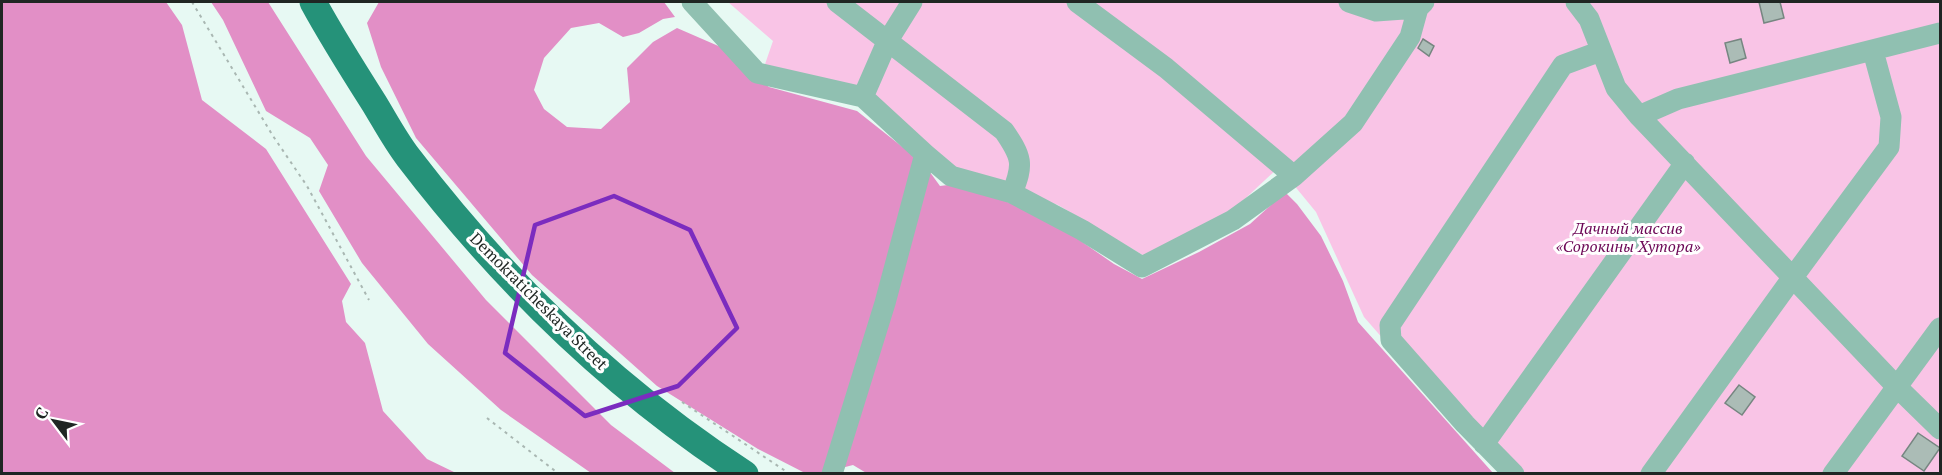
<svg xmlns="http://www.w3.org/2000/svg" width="1942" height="475" font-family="'PT Serif',serif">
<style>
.green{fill:#f9c4e6}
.forest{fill:#e28fc6}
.building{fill:#abbcb6;stroke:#768681;stroke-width:1.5}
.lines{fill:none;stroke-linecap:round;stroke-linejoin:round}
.path{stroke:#a9b7b2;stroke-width:2;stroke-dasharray:3 4.5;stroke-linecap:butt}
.minor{stroke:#90c0b1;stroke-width:21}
.major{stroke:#259279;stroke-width:27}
.marked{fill:none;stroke:#7b2cbf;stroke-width:4.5;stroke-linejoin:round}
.labels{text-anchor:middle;stroke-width:6;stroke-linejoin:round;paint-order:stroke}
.park-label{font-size:16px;font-style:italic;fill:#6c0756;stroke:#fff}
.street-label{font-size:16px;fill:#1f2623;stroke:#fff}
</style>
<rect width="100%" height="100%" fill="#e7f9f3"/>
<path class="green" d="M728 2H1940V473H1505L1446 411 1364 317 1316 212 1279 167 1234 209 1146 257 1058 205 950 168 864 92 763 70 773 41Z"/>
<path class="forest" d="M2 2H166L182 25 202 100 266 149 351 284 342 301 346 322 365 343 383 411 427 459 456 473H2Z
M211 2H268L366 156 486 300 611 425 675 473H591L501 410 428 344 362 263 319 191 328 165 310 138 266 111 223 20Z
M379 2H664L675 17 663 19 639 33 623 37 599 23 571 28 544 58 534 90 544 109 567 127 601 129 630 102 627 68 653 42 677 28 723 48 745 69 769 87 857 111 924 164 940 186 963 183 1052 221 1114 264 1142 279 1199 252 1250 224 1285 192 1297 204 1321 236 1343 281 1358 322 1493 473 868 474 853 465 822 473H805L758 449 657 386 532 275 416 138 381 67 367 23Z"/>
<path class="building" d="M1759 2H1780L1784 18 1764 23Z
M1423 39 1434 46 1429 56 1418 48Z
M1741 39 1746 58 1730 63 1725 43Z
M1739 385 1755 397 1742 415 1725 403Z
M1918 433 1940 448 1924 471 1902 456Z"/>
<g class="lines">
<path class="path" d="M192 2 273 136 307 186 369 300
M682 402 790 474
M487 418 559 474"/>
<path class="minor" d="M692 2 757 73 863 97 925 154
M837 2 1004 131C1022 157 1024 164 1012 193L1082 230 1142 267 1233 220 1294 176
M1077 2 1166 68 1294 176 1353 123 1410 37 1418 8
M1349 2 1376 11 1418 8 1424 2
M1576 2 1589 19 1616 88 1639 116 1897 387 1940 429
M863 97 887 42 912 2
M1639 116 1678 99 1940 33
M1484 444 1685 163
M832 474 885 303 925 154 951 176 1012 193
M1514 474 1465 424 1391 340 1390 325 1563 65 1601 51
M1651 474 1793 277 1889 147 1891 117 1873 51
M1833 474 1940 328"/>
<path class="major" d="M313 2C332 37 353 70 374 103 385 121 395 140 408 157 502 280 615 390 745 474"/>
</g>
<path class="marked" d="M614 196 690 230 737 328 678 386 585 416 505 353 535 225Z"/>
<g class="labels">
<g class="park-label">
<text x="1628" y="234">Дачный массив<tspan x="1628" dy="18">«Сорокины Хутора»</tspan></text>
</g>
<g class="street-label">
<text transform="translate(539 301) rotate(45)" y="6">Demokraticheskaya Street</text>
</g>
</g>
<rect width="1942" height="475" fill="none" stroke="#1f2623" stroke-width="6"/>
<g transform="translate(54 421) rotate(302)" stroke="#ffffff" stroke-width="4.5" paint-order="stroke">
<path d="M0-4.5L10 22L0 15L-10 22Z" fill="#1f2623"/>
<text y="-9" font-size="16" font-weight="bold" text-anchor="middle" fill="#1f2623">С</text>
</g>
</svg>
